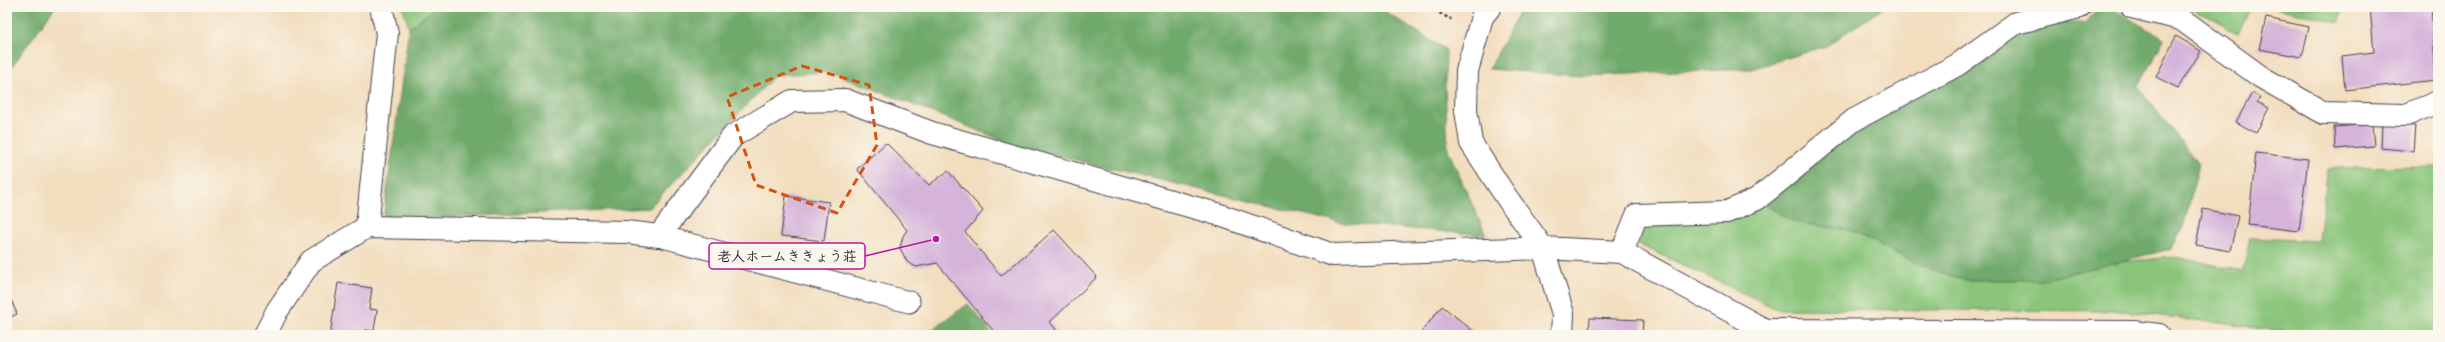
<svg xmlns="http://www.w3.org/2000/svg" width="2445" height="342" font-family="'Balsamiq Sans','Klee One',sans-serif">
<style>
.green{fill:#8ac57a;stroke:#56745a}
.forest{fill:#6faa6a;stroke:#486652}
.building{fill:#d6b4da}
.lines{fill:none;stroke-linecap:round;stroke-linejoin:round}
.service-casing{stroke:#413e4e;stroke-width:23}
.minor-casing{stroke:#413e4e;stroke-width:24}
.path{stroke:#413e4e;stroke-width:2.5;stroke-dasharray:3 3;stroke-linecap:butt}
.service{stroke:#fff;stroke-width:21}
.minor{stroke:#fff;stroke-width:22}
.marked{fill:none;stroke:#d45411;stroke-width:3;stroke-dasharray:8 5;stroke-linejoin:round}
.leader{fill:none;stroke:#b5179e;stroke-width:1.5}
.callout-dot{fill:#b5179e;stroke:#fbf7ec;stroke-width:1.5}
.callout{fill:#fbf7ec;stroke:#b5179e;stroke-width:1.5}
.callout-label{font-size:14px;text-anchor:middle;font-weight:bold;fill:#22223b}
</style>
<rect width="100%" height="100%" fill="#fbf7ec"/>
<filter id="ink" filterUnits="userSpaceOnUse"><feTurbulence type="fractalNoise" baseFrequency=".025" numOctaves="2"/><feDisplacementMap in="SourceGraphic" scale="8" xChannelSelector="R" yChannelSelector="G"/><feConvolveMatrix kernelMatrix="1 2 1 2 8 2 1 2 1" color-interpolation-filters="sRGB"/></filter>
<filter id="wash" filterUnits="userSpaceOnUse"><feTurbulence type="fractalNoise" baseFrequency=".012" numOctaves="4" result="noise"/><feDisplacementMap in="SourceGraphic" scale="16" xChannelSelector="R" yChannelSelector="G"/><feGaussianBlur stdDeviation="0.9" result="paint"/><feColorMatrix in="noise" values="0 0 0 0 0 0 0 0 0 0 0 0 0 0 0 0 0 1.4 0 .05"/><feComposite in="paint" operator="in"/></filter>
<g filter="url(#wash)">
<rect width="100%" height="100%" fill="#f2ddbd"/>
<path class="green" d="M403 7H436L409 28Z
M2191 7H2251L2238 34Z
M2270 7H2342L2339 22Z
M2438 167V335H2313L2123 311 1777 309 1638 244 1645 224 1766 204 1808 224 1849 230 2128 261 2175 257 2243 271 2250 238 2319 241 2328 168Z"/>
<path class="forest" d="M7 7H55L7 73Z
M436 7H1378L1446 50 1445 85 1448 150 1486 235 1341 223 1017 146 831 72 775 75 649 208 383 220 409 28Z
M1522 7H1885L1826 46 1752 69 1582 76 1489 69Z
M2098 7H2110L2164 39 2138 87 2199 164 2184 225 2171 249 2042 280H1964L1920 265 1849 230 1793 222 1757 199 2016 23H2086Z
M968 304 994 335H925Z"/>
<g id="blocks">
<path class="building" d="M2370 7H2431L2436 80 2345 90 2342 56 2374 52Z
M2266 18 2309 27 2302 57 2259 49Z
M2176 36 2201 51 2178 88 2156 77Z
M2252 93 2260 97 2257 102 2269 108 2256 133 2236 122Z
M2372 124 2374 146 2335 149 2334 127Z
M2382 124 2415 126 2413 151 2381 148Z
M886 143 929 185 948 171 983 211 965 232 1001 276 1054 230 1097 277 1050 322 1060 335H997L937 263 916 267 907 262 900 248 903 236 907 230 857 169Z
M2256 153 2308 159 2299 231 2248 225Z
M786 196 829 202 824 241 781 236Z
M2203 209 2238 216 2230 251 2196 245Z
M338 283 372 288 369 309 377 310 374 331 365 330 364 335H330Z
M7 290 17 314 7 319Z
M1442 306 1477 334V335H1419Z
M1590 318 1643 320 1642 335H1589Z"/>
</g>
</g>
<g filter="url(#ink)">
<use href="#blocks" fill-opacity="0" stroke="#413e4e" stroke-width="1"/>
<g class="lines">
<defs>
<path id="service" d="M659 236 909 302"/>
<path id="minor" d="M1490 7 1482 17 1467 71 1466 110 1471 143 1507 198 1543 248 1563 314 1562 335
M2132 7 2181 19 2261 77 2324 113 2406 115 2438 102
M367 227 387 33 381 7
M1622 252 1637 215 1727 212 1757 199 1854 120 1957 65 2016 23 2079 7
M265 335 277 311 311 261 367 227 626 232 659 236 733 136 792 101 845 100 932 133 1217 214 1333 255 1543 248 1622 252 1765 330 2134 332 2159 335"/>
</defs>
<use href="#service" class="service-casing"/>
<use href="#minor" class="minor-casing"/>
<path class="path" d="M1429 7 1450 19 1451 18"/>
<use href="#service" class="service"/>
<use href="#minor" class="minor"/>
</g>
</g>
<path class="marked" d="M802 66 869 85 877 145 837 213 756 185 727 97Z"/>
<path class="leader" d="M936 239L865 256"/>
<circle class="callout-dot" cx="936" cy="239" r="4"/>
<rect class="callout" x="709" y="243" width="156" height="26" rx="4"/>
<g class="callout-label">
<text x="787" y="261">老人ホームききょう荘</text>
</g>
<rect width="2445" height="342" fill="none" stroke="#fbf7ec" stroke-width="24"/>
</svg>
